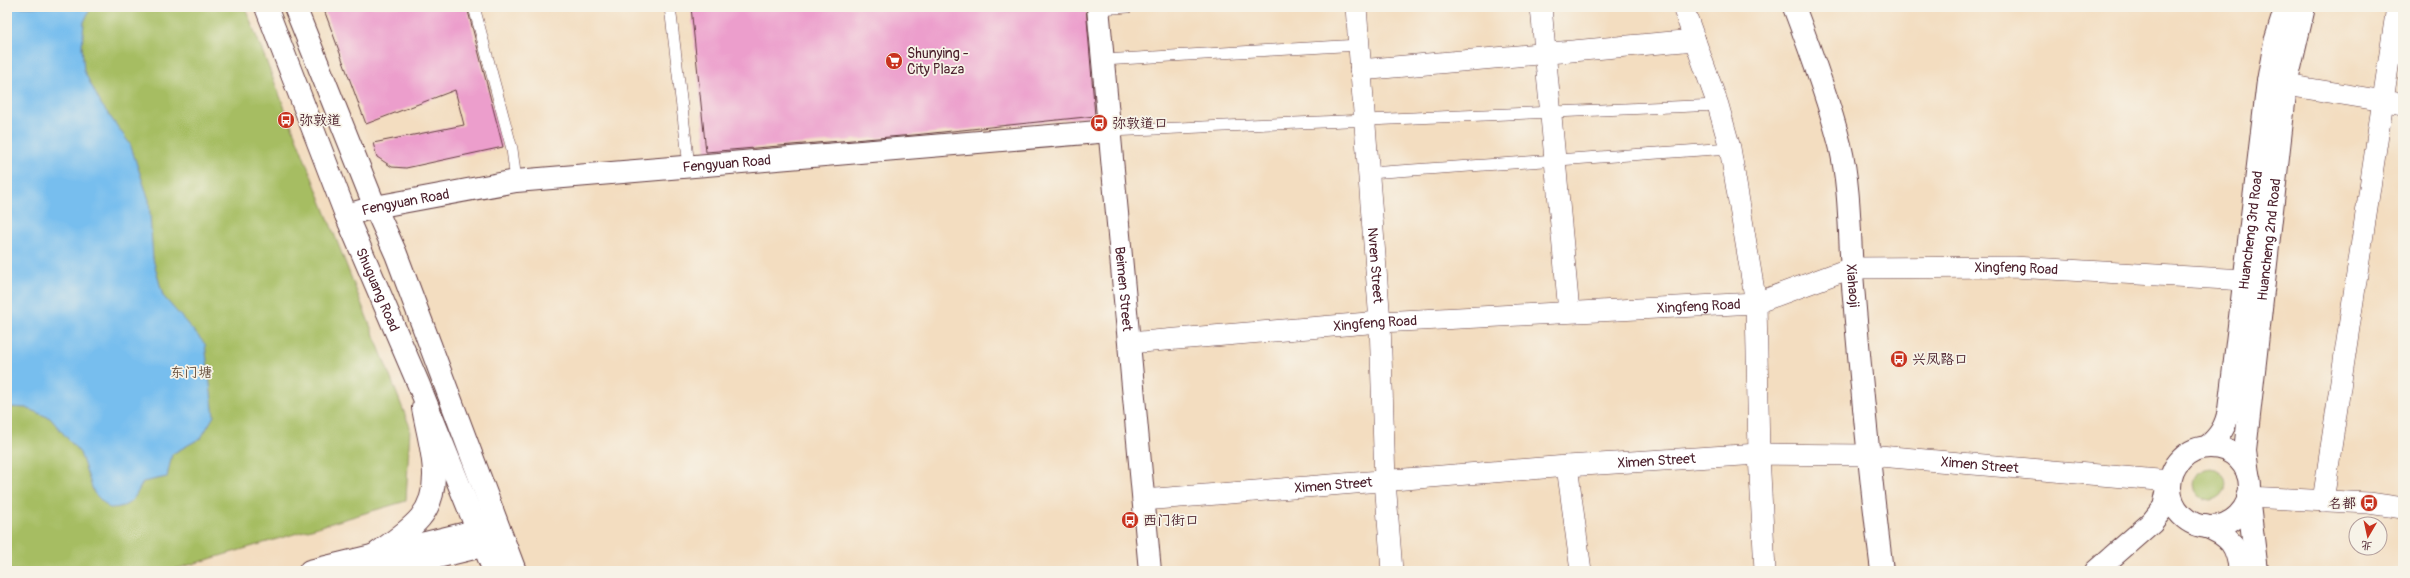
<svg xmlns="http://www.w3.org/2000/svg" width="2410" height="578" font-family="Pangolin,'LXGW WenKai TC',sans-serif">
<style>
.green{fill:#a6bd62;stroke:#786e46}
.water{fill:#77beee;stroke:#606e8c}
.building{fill:#ec9ecc}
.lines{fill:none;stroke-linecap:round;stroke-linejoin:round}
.service-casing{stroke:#633c41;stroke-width:12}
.minor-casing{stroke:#633c41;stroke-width:22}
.tertiary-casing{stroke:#633c41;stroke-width:24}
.secondary-casing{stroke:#633c41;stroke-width:24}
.service{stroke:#fff;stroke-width:11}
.minor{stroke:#fff;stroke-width:21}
.tertiary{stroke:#fff;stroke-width:22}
.secondary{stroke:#fff;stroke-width:22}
.labels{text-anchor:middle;stroke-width:3.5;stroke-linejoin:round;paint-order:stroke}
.poi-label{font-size:14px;fill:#4a1f2b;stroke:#f7f3e8;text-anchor:start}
.street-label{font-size:14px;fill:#4a1f2b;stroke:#f7f3e8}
.park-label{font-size:14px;fill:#664e3c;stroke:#f7f3e8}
</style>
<rect width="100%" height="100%" fill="#f7f3e8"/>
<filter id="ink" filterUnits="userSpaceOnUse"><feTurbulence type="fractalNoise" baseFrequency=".025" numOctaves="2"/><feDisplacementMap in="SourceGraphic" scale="8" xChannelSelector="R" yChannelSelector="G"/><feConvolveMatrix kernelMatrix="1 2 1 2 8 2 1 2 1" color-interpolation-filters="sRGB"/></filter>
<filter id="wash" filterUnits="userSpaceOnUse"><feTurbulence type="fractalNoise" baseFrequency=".012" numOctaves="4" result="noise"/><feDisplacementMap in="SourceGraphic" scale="16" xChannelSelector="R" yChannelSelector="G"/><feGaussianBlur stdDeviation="0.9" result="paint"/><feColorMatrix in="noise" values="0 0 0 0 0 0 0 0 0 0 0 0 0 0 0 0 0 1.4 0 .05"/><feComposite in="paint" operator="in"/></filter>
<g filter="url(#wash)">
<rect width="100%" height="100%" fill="#f3ddc0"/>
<path class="green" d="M7 7H245L410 427 406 501 169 571H7Z
M2194 484a16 16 0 1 1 32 0a16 16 0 1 1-32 0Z"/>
<path class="water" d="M7 7H91L84 22 82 46 84 71 101 104 130 144 149 200 153 259 163 296 205 344 214 416 201 438 172 454 167 477 143 482C134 499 131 508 109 508L94 493 80 453 50 418 26 408 7 407Z"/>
<g id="blocks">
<path class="building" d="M323 7H467L503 147 406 168 392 167 377 157 373 143 464 125 455 90 366 124Z
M691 7H1086L1095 116 914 135 706 152Z"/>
</g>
</g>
<g filter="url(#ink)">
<use href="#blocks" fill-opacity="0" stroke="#633c41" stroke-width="1"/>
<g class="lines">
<defs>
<path id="service" d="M474 7 512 149 516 181
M670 7 689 166
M1099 9 1128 7
M1103 60 1359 45
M1110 131 1718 105
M1369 173 1730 148"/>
<g id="minor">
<path id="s1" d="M1356 7 1380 322 1385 481 1392 571"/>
<path d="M1541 7 1569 312"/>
<path d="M1683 7 1718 105 1730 148 1756 303 1759 454 1765 571"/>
<path d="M1360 70 1695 40"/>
<path d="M2286 85 2403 104"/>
<path id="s2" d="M1129 343 1380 322 1756 303 1851 268 2014 267 2263 281"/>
<path d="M1567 466 1581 571"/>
<path d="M2248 497 2369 503 2403 508"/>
<path id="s3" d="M1143 500 1567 466 1759 454 1868 455 2170 481"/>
<path d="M2323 501 2397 7"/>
</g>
<g id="tertiary">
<path id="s4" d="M1098 7 1150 571"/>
<path id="s5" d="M1794 7C1811 52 1828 98 1840 145 1851 191 1849 239 1853 286 1861 381 1870 476 1882 571"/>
<path id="s6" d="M346 215 375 207 516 181 1110 131"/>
<path d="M372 557C388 545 407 533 420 518 446 487 429 443 423 408"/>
<path d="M310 571 496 526"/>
<path d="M380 571 478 547"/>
</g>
<g id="secondary">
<path id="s7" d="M266 7 346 215 418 383 494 571"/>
<path d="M295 7 375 207 396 254 515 571"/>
<path id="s8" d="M2207 447C2220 436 2226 426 2229 410L2268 81 2275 42 2286 7"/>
<circle cx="2210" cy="487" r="40"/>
<path id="s9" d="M2248 474 2245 451 2247 433 2286 85 2304 7"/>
<path d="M2248 497 2257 571"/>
<path d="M2205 526C2230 536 2237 545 2240 571"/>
<path d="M2096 571 2152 522 2164 507 2169 484"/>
</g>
</defs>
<use href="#service" class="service-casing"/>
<use href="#minor" class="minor-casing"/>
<use href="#tertiary" class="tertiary-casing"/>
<use href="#secondary" class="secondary-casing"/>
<use href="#service" class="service"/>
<use href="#minor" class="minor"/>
<use href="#tertiary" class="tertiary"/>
<use href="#secondary" class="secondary"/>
</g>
</g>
<defs>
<symbol id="supermarket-disc" viewBox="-11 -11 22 22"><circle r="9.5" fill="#c8321e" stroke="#f7f3e8"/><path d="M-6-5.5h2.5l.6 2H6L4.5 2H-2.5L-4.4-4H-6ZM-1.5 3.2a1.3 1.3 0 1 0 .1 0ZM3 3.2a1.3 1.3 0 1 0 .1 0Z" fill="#fff"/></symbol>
<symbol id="bus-disc" viewBox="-11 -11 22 22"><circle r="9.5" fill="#c8321e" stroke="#f7f3e8"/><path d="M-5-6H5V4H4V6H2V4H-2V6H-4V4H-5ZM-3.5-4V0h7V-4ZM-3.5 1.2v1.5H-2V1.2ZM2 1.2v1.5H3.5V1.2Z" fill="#fff"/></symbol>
</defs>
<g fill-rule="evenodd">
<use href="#supermarket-disc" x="884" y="51" width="20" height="20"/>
<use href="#bus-disc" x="276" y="110" width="20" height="20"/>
<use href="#bus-disc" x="1089" y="113" width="20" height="20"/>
<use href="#bus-disc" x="1889" y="349" width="20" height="20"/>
<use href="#bus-disc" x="2359" y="493" width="20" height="20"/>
<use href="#bus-disc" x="1120" y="510" width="20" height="20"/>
</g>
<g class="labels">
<g class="poi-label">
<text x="907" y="58">Shunying -<tspan x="907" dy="16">City Plaza</tspan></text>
<text x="299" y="125">弥敦道</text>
<text x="1112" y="128">弥敦道口</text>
<text x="1912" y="364">兴凤路口</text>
<text x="2356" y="508" text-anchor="end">名都</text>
<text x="1143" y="525">西门街口</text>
</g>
<g class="street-label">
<text dy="5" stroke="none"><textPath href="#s6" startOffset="385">Fengyuan Road</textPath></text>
<text dy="5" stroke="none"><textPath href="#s6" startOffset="61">Fengyuan Road</textPath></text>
<text dy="5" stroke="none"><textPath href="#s8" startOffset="225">Huancheng 3rd Road</textPath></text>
<text dy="5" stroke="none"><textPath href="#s9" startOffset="236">Huancheng 2nd Road</textPath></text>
<text dy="5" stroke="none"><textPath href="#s1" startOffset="259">Nvren Street</textPath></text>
<text dy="5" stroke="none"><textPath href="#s2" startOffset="895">Xingfeng Road</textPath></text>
<text dy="5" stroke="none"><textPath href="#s5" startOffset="287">Xiahaoji</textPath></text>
<text dy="5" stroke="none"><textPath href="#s7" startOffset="304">Shuguang Road</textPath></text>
<text dy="5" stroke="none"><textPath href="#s4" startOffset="283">Beimen Street</textPath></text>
<text dy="5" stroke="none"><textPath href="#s2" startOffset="571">Xingfeng Road</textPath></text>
<text dy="5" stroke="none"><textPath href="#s2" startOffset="247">Xingfeng Road</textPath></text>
<text dy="5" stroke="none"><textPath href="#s3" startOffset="515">Ximen Street</textPath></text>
<text dy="5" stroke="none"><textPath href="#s3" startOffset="839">Ximen Street</textPath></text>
<text dy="5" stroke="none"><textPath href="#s3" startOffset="191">Ximen Street</textPath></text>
</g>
<g class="park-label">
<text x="191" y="377">东门塘</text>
</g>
</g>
<rect width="2410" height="578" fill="none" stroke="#f7f3e8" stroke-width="24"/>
<g transform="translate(2368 536) rotate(189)"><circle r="19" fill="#f7f3e8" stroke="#b29e9c"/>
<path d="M0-3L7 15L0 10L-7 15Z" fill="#c8321e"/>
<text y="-6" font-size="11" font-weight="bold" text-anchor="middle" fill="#4a1f2b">北</text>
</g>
</svg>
